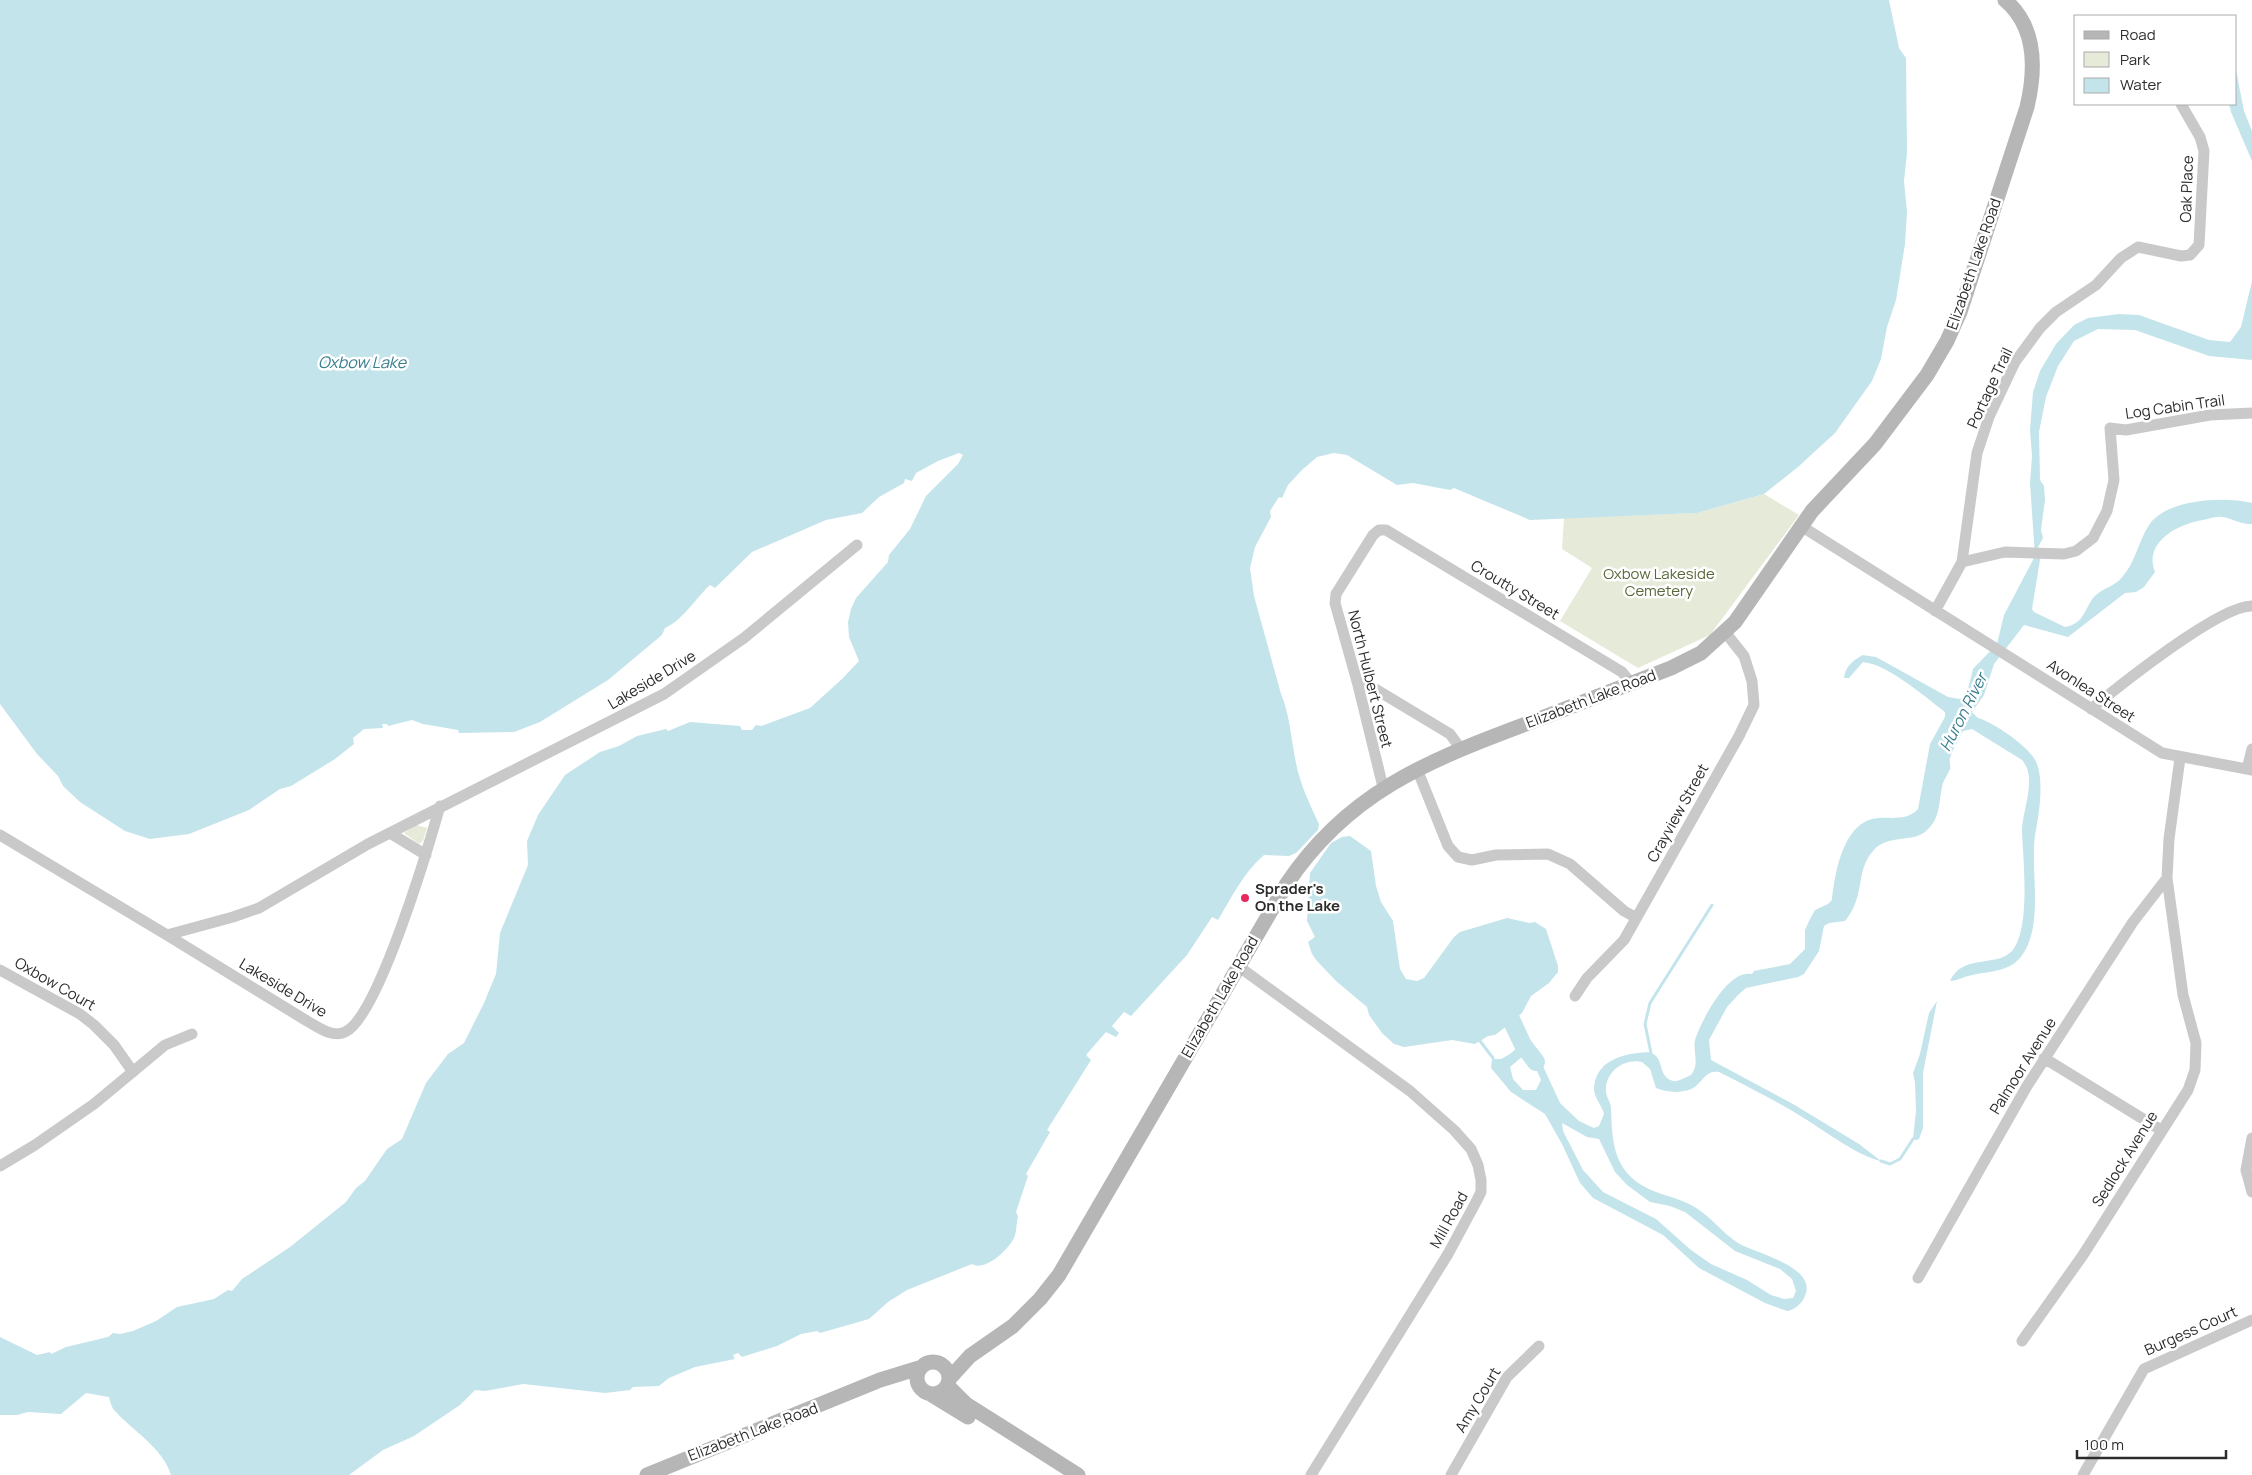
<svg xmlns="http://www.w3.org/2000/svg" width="2252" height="1475" font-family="Manrope,sans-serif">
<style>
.green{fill:#e6ead8}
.water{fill:#c3e4eb;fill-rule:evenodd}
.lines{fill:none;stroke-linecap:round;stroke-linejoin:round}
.stream{stroke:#c3e4eb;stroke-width:3}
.river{stroke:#c3e4eb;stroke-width:18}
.street{stroke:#c9c9c9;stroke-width:11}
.secondary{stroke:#b6b6b6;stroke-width:15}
.poi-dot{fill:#e9285e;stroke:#fff;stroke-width:2}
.labels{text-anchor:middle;stroke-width:5;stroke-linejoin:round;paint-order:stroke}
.street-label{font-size:15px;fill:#2c2c2c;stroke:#fff}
.park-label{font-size:15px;fill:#586839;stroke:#fff}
.poi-label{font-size:15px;font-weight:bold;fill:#2c2c2c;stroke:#fff;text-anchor:start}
.water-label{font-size:16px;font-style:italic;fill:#397f8e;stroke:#fff}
</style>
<rect width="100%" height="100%" fill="#fff"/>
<path class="green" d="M1764 494 1799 515 1710 635 1638 668 1560 621 1592 568 1562 549 1564 518 1697 513Z
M416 825 427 828 423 841 419 844 404 833Z"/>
<path class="water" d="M0 0H1889L1899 48 1906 58 1907 153 1904 181 1907 212 1905 244 1896 300 1887 327 1881 359 1872 381 1835 433 1798 467 1764 494 1697 513 1530 520 1454 488 1450 490 1413 483 1397 485 1347 455 1334 453 1317 457 1302 470 1288 485 1282 498 1279 497 1270 511 1271 517 1255 547 1250 568 1254 596 1281 694C1289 712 1291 737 1295 758 1299 782 1309 803 1319 824L1318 830 1296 853 1289 856 1264 855C1243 873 1232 897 1218 920L1212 917 1187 955 1131 1016 1124 1012 1112 1026 1119 1033 1116 1037 1106 1032 1086 1055 1091 1060 1047 1130 1050 1132 1026 1174 1028 1176 1016 1212 1018 1216C1016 1225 1017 1231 1014 1238 1008 1250 985 1272 972 1264L907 1290 888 1302 869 1319 820 1333 817 1331 801 1334 777 1346 742 1357 738 1353 733 1355 735 1359 695 1367 669 1378 659 1386 633 1387 630 1390 605 1393 523 1384 485 1391 475 1390 460 1405 414 1436 383 1450 349 1475H171C163 1448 133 1431 115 1411 112 1409 110 1401 109 1397L86 1393 61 1414 28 1412 17 1415H0V1337L37 1355 50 1352 51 1354 66 1347 108 1337 113 1333 120 1334 133 1331 156 1321 177 1307 214 1299 228 1290 232 1291 242 1279 290 1247 346 1202 356 1188 365 1181 387 1149 402 1139 426 1083 448 1054 464 1043 484 1003 496 974 500 933 528 865 527 841 538 815 565 775 600 752 619 746 637 736 666 729 668 731 690 722 740 726 742 730H752L756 725 761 726 810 708 842 679 859 661 849 637 848 622 851 609 856 598 888 562 889 555 910 529 926 496 958 464 963 455 959 453 938 461 916 473 912 481 905 479 904 483 879 497 862 513 826 520 752 552 715 588 710 585C695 599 683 620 665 628L662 635 608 680 540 722 514 732 459 733 458 730 423 724 412 720 388 726 387 724H382L383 728 364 729 353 738 354 744 335 759 291 786 280 789 249 810 189 834 150 839 125 831 80 802 63 786 58 776 37 754 0 704Z
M2236 70 2244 111 2252 131V161L2231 112 2229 104H2236Z
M2252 281V360L2209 356 2135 330 2098 329 2074 341 2058 366 2046 397 2039 432 2040 480 2044 486 2045 500 2041 530 2043 538 2038 547 2040 560 2032 609 2034 612 2065 627C2083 624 2084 611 2093 598 2101 588 2115 587 2123 576 2136 561 2138 542 2149 525 2166 499 2224 496 2252 503V524C2241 525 2232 518 2222 517 2214 516 2210 519 2203 520 2178 524 2143 542 2155 572L2144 587 2136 592 2125 593 2068 637 2024 625 1994 664 1984 695 1972 712 1978 718C1993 722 2032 748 2037 764 2044 783 2039 815 2035 835 2030 871 2045 928 2020 958 2007 973 1986 971 1968 976 1961 978 1956 981 1950 981 1963 953 1996 968 2012 951 2031 929 2023 859 2022 831 2022 810 2038 778 2022 760L1972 729 1963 731C1959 739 1953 749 1950 758 1949 762 1951 766 1950 769 1948 774 1945 778 1943 783 1938 801 1942 818 1925 832 1910 843 1887 834 1873 851 1855 871 1866 896 1845 921L1829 923 1824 926 1819 951 1804 974 1798 977 1746 988 1738 995 1727 1007 1709 1040 1711 1060 1793 1104 1859 1144 1881 1161C1860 1157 1826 1132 1807 1120 1780 1103 1749 1087 1719 1072 1707 1070 1704 1079 1696 1086 1686 1094 1667 1093 1656 1088L1650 1069 1642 1062C1624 1058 1605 1072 1606 1091 1606 1097 1611 1102 1611 1109 1612 1132 1612 1158 1630 1176 1648 1194 1670 1194 1691 1205 1709 1214 1721 1232 1738 1243 1754 1253 1821 1267 1804 1298 1801 1304 1794 1310 1787 1311L1765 1303 1699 1268 1663 1235 1593 1198 1580 1183 1562 1144 1545 1114 1511 1092 1491 1068 1492 1059H1501L1510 1054 1523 1043 1536 1051 1560 1103 1579 1121 1594 1128 1599 1126 1604 1114C1602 1105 1594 1098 1594 1089 1595 1064 1617 1055 1638 1053 1643 1053 1648 1051 1653 1054 1664 1059 1658 1077 1673 1081 1678 1082 1686 1077 1691 1075 1701 1063 1691 1050 1696 1037 1703 1018 1728 969 1752 974L1754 971 1790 964 1805 949V930L1809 921 1815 910 1828 904 1832 900C1835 873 1843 821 1878 818 1892 817 1907 821 1918 809L1930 744 1945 717V712C1924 696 1889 665 1863 662L1849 678H1844C1845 667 1853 660 1863 655L1876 657 1948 697 1960 699 1968 689 1973 669 1997 644 2004 615 2035 556 2030 483 2032 456 2030 430 2033 392 2040 371 2056 344 2074 325 2088 318 2119 314 2139 315 2209 340 2230 342 2241 327ZM1523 1056 1533 1062 1541 1080 1536 1090H1523L1513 1079 1510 1067ZM1562 1123 1587 1137 1599 1139 1615 1172 1627 1185 1650 1202 1670 1206 1685 1212 1735 1251 1780 1269 1792 1279 1796 1291 1793 1298 1784 1299 1771 1295 1747 1280 1711 1264 1691 1250 1656 1219 1603 1192 1583 1170 1563 1131Z
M1350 836 1371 851 1376 886 1381 902 1393 921 1400 969 1406 979 1417 981 1424 978 1454 937 1460 932 1507 918 1529 923 1535 922 1546 929 1558 966V972L1549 983 1531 996 1522 1013 1512 1022 1495 1035 1488 1036 1475 1044 1452 1040 1404 1047 1394 1044 1382 1033 1369 1015 1367 1007 1336 981 1317 961 1312 954 1308 942 1315 937 1307 921 1310 873 1331 843 1342 837Z
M1937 1001 1923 1073V1128L1919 1139 1916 1140 1913 1139 1916 1111 1915 1083 1913 1073 1920 1054 1929 1013Z"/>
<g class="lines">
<path class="stream" d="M1480 1041 1493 1058
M1651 1053 1645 1024 1650 1003 1712 905
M1881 1161 1890 1164 1900 1159 1913 1139"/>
<path class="river" d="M1502 1000 1523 1045 1536 1062"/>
<path class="street" d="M1801 526 2162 753 2252 770
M1962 562 1977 453 1989 417 2015 362 2040 328 2056 312 2096 285 2121 258 2138 247 2181 256 2190 255 2199 245 2204 151 2200 137 2181 104
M1935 611 1962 562 2005 552 2064 554 2076 551 2093 538 2107 511 2114 480 2110 428 2126 430 2210 415 2252 413
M1358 685 1367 684 1450 734 1461 749
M2091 709C2119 686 2220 605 2252 606
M1417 769 1448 846 1458 857 1472 860 1496 855 1548 854 1570 864 1624 911 1635 917
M2247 769 2252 749
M1383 787 1358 685 1335 603 1336 594 1373 535 1379 530H1386L1622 672 1632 684
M390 833 426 855
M0 835 167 935 233 917 259 908 368 844 664 694 744 638 857 545
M167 935 307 1021C318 1027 332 1038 345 1032 378 1018 429 845 440 806
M1238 966 1410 1091 1454 1130 1471 1149 1478 1165 1481 1180V1192L1476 1202 1448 1254 1311 1475
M0 970 80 1014 94 1025 114 1045 133 1072
M1575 996 1587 978 1624 940 1739 736 1754 705 1752 681 1744 656 1725 632
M2044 1058 2161 1130
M2252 1138 2246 1170 2252 1192
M0 1166 35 1145 94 1104 165 1045 192 1034
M1918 1278 2027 1086 2133 922 2167 878
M2022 1341 2083 1255 2188 1090 2195 1070 2196 1043 2183 995 2167 878 2169 839 2180 758
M1451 1475 1507 1377 1539 1346
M2083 1475 2144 1369 2252 1320"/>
<path class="secondary" d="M917 1378a16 16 0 1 1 32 0a16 16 0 1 1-32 0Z
M950 1378 970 1356 1013 1326 1040 1299 1059 1275 1286 885C1347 793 1427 761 1526 724 1574 705 1623 687 1671 668L1701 653 1735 622 1812 511 1875 444 1927 375 1947 341 1960 312 2027 107C2036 69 2037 27 2005 0
M948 1386 966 1404 1078 1475
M932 1395 968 1417
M647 1475 880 1380 919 1368"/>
</g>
<circle class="poi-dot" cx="1245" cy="898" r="5"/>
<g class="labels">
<g class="street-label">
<text transform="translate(2187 189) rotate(-88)" y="5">Oak Place</text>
<text transform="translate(1974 264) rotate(-71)" y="5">Elizabeth Lake Road</text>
<text transform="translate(1990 388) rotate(-65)" y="5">Portage Trail</text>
<text transform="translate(2175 407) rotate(-8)" y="5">Log Cabin Trail</text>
<text transform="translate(1515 590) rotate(31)" y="5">Croutty Street</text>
<text transform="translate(1370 679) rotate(76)" y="5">North Hulbert Street</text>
<text transform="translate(652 680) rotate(-31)" y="5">Lakeside Drive</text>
<text transform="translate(2091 691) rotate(33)" y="5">Avonlea Street</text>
<text transform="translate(1591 699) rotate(-21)" y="5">Elizabeth Lake Road</text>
<text transform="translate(1678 813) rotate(-61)" y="5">Crayview Street</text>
<text transform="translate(55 984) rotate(30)" y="5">Oxbow Court</text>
<text transform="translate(283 988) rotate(31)" y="5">Lakeside Drive</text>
<text transform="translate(1220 997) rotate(-60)" y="5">Elizabeth Lake Road</text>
<text transform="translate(2023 1066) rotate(-58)" y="5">Palmoor Avenue</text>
<text transform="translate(2125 1159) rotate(-58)" y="5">Sedlock Avenue</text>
<text transform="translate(1449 1220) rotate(-61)" y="5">Mill Road</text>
<text transform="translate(2191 1331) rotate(-24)" y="5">Burgess Court</text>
<text transform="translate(1478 1400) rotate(-59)" y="5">Amy Court</text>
<text transform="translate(753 1432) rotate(-21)" y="5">Elizabeth Lake Road</text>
</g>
<g class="park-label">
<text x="1659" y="579">Oxbow Lakeside<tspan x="1659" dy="17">Cemetery</tspan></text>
</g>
<g class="poi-label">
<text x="1255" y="894">Sprader's<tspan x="1255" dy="17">On the Lake</tspan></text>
</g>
<g class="water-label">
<text x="362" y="368">Oxbow Lake</text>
<text transform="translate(1963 712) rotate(-63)" y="6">Huron River</text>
</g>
</g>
<rect x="2074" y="15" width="162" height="90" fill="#ffffff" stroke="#ababab"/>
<rect x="2084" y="31" width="25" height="8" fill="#b6b6b6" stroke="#ababab"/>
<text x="2120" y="40" font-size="15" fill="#2c2c2c">Road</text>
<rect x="2084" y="52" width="25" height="15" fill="#e6ead8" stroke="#ababab"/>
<text x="2120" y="65" font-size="15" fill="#2c2c2c">Park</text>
<rect x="2084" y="78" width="25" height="15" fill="#c3e4eb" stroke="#ababab"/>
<text x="2120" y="90" font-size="15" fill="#2c2c2c">Water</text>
<path d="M2077 1450v8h149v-8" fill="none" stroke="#2c2c2c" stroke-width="2.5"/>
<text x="2084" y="1450" font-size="15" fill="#2c2c2c" stroke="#ffffff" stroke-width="4" paint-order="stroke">100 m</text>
</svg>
